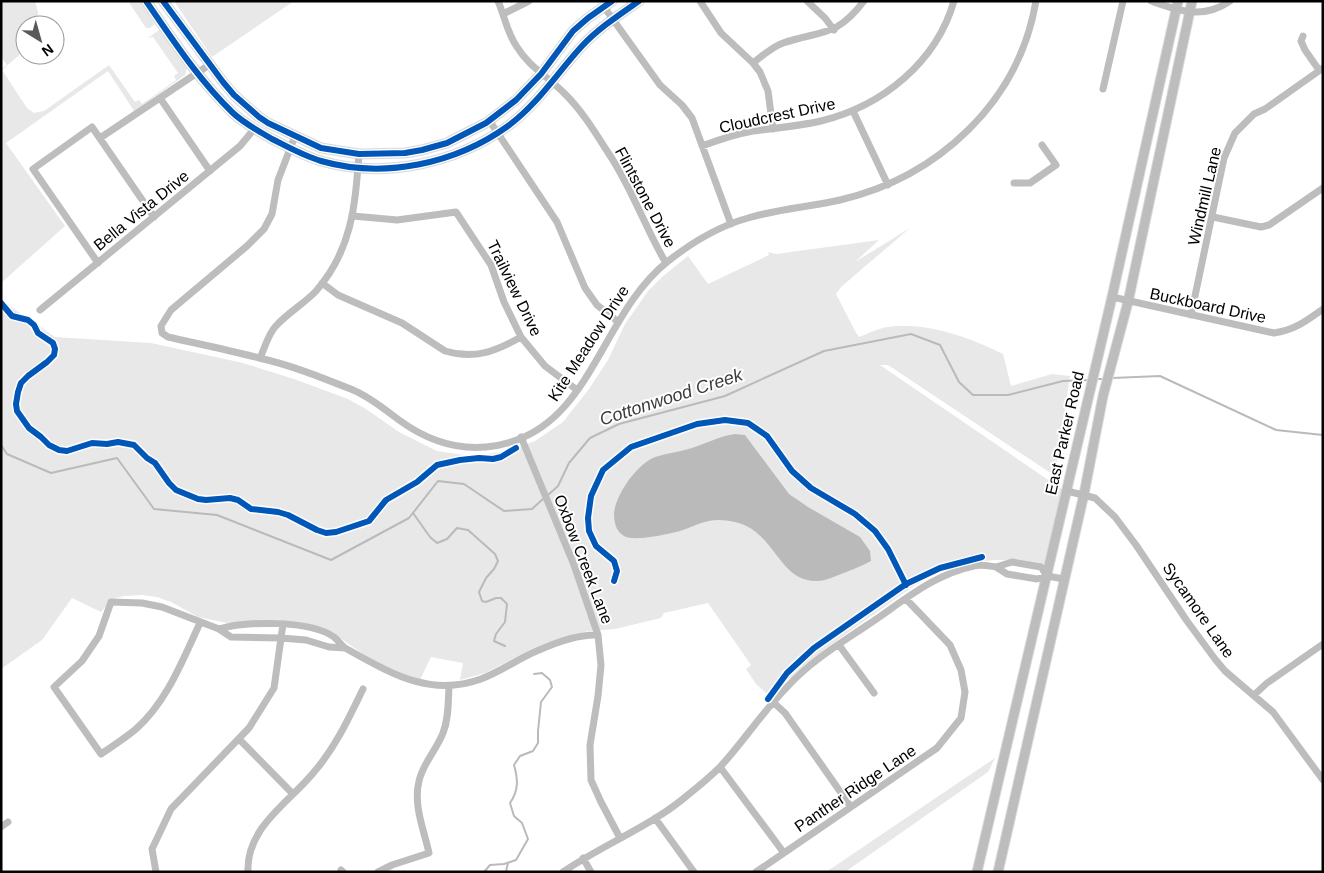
<svg xmlns="http://www.w3.org/2000/svg" width="1324" height="873" font-family="Helvetica,sans-serif">
<style>
.green{fill:#e8e8e8}
.water{fill:#bababa}
.lines{fill:none;stroke-linecap:round;stroke-linejoin:round}
.stream{stroke:#bababa;stroke-width:2}
.major-casing{stroke:#dbdbdb;stroke-width:11}
.minor{stroke:#bdbdbd;stroke-width:7}
.major{stroke:#bdbdbd;stroke-width:9}
.cycleway-casing{stroke:#fff;stroke-width:9}
.cycleway{stroke:#0057b8;stroke-width:6}
.labels{text-anchor:middle;stroke-width:4;stroke-linejoin:round;paint-order:stroke}
.street-label{font-size:16px;fill:#000;stroke:#fff}
.water-label{font-size:18px;font-style:italic;fill:#3d3d3d;stroke:#fff}
</style>
<rect width="100%" height="100%" fill="#fff"/>
<path class="green" d="M1 1H35L38 12 37 25H25V50L2 70 27 108 34 113 44 111 109 65 135 102 139 100 142 104 176 80 174 76 178 73 153 37 148 38 159 30H160L187 68 185 75 134 111 108 71 6 143 65 226 1 283V69L7 65 1 57Z
M128 1H140L155 24 150 28H146Z
M174 1H294L212 57Z
M910 228 841 287 836 294 855 331 859 337C869 333 879 328 888 327 925 321 971 338 1003 354L1011 386 1052 374 1070 376 1055 476 888 365H880L1063 490 1045 565C1011 559 989 557 955 567 928 574 905 592 883 608 844 635 806 661 772 695L769 696 756 684 746 669 751 665 708 603 664 613 661 618 615 629 588 631 558 639 534 648 485 673 460 680 463 663 431 657 420 680 384 669 336 635 317 627 232 624 198 617 171 602 157 597 142 595 124 596 112 599 101 612 72 598 42 640 1 669V300L55 337 151 343 243 363 294 379 348 399 366 409 399 432 437 451 471 456 509 451 535 441 563 422 589 389 608 360 625 324 648 291 662 277 688 256 708 284 769 255 768 252 776 254 879 240 855 262Z
M995 758 988 772 845 872H826Z"/>
<path class="water" d="M735 434 745 435 789 494 808 507 860 537 870 551 871 561C860 567 848 571 836 576 830 578 824 581 818 581 778 583 776 531 735 522 726 520 717 519 709 521 698 523 690 528 680 531 668 534 634 542 624 536 616 531 614 523 614 513 616 494 637 464 655 457 667 453 680 452 692 448 707 443 720 436 735 434Z"/>
<g class="lines">
<path class="stream" d="M1112 378 1160 376 1276 430 1323 435
M1095 379H1105
M1 445 7 454 51 473 117 458 154 509 217 515 331 560 409 518 438 481 464 484 504 511 532 509 543 499
M547 496 558 486 569 463 590 438 619 424 725 396 824 351 911 334 940 345 959 382 973 395H1008L1063 381 1090 380
M413 513 430 537 437 543 447 539 457 528 468 530 495 554 498 561 494 569 486 578 479 592 482 601 486 602 496 598H501L507 604 505 622 496 634 494 641 505 646
M484 872 490 865 504 864 516 860 528 839 522 823 514 816 510 803C519 790 518 779 514 765L520 756 533 751 538 743V731L541 702 552 687 550 680 542 673 534 674
M508 872 506 871 508 863"/>
<defs>
<path id="major" d="M146 1C173 40 198 79 232 112 243 123 259 131 272 139 288 147 304 156 321 161 384 179 455 164 508 126 538 104 557 73 582 46 599 28 619 15 639 1
M163 1 223 82 234 95 259 117 268 123 321 148 359 154 405 153 422 150 447 143 486 123 516 100 541 74 573 31 588 18 612 1
M977 872 1112 297 1178 1
M998 872 1084 494 1103 396 1128 302 1192 1"/>
</defs>
<use href="#major" class="major-casing"/>
<path class="minor" d="M498 1C505 17 507 33 517 47 529 67 550 78 566 95 583 112 596 134 609 154 632 188 645 228 666 263
M700 1 721 33 753 63 760 72 768 91 773 129
M807 1 825 18 834 30
M1151 1C1180 11 1202 20 1230 1
M604 7 660 85 682 105 692 118 731 224
M503 14 529 1
M1303 36 1301 41 1305 50 1319 70
M753 63C762 56 772 47 783 43 821 30 836 38 864 1
M1103 89 1123 1
M160 98 210 171
M853 111 888 185
M489 120 557 222 585 288 597 305 617 321
M295 136 278 180 272 214 264 229 247 246 171 310 161 326 162 333 168 337C199 344 229 350 259 358 291 365 323 378 353 390 370 397 384 409 399 420 425 439 453 450 486 447 591 437 597 318 667 262 691 243 719 226 748 218 778 209 810 207 840 200 938 177 1019 102 1036 1
M100 138 209 65
M702 146C718 140 736 134 753 131 776 128 799 126 821 121 882 106 936 63 954 1
M1014 183H1030L1056 165 1042 145
M353 216 397 220 456 212 491 265 504 302 521 337 545 366 577 390
M1213 217 1261 227 1269 225 1323 188
M98 263 33 169 92 127 154 217
M322 283 338 295 402 323 445 351C475 360 496 351 521 337
M1112 297 1274 333C1295 330 1306 321 1323 309
M40 310 240 146 255 128
M1191 315 1224 158 1235 133 1254 114 1265 109 1323 68
M260 358C265 347 268 335 275 327 287 313 304 304 316 291 352 250 355 206 359 154
M521 437 574 565 598 635 601 665 598 696 590 745 591 780 601 802 620 838
M1067 491 1095 498 1115 517 1136 545 1187 621 1215 659 1225 671 1273 712 1323 780
M1047 576 1041 567 1012 562 996 567 1007 574 1037 579 1047 576 1064 579
M200 623C183 659 167 702 136 729 125 738 113 746 101 754L54 687 82 661 99 636 111 602 142 603 162 607 219 629 231 637 281 638 306 640 329 647 345 648C341 645 338 640 334 637 310 620 246 621 219 629
M839 645 874 693
M345 648C389 672 429 698 481 679 502 671 519 658 539 650 557 642 579 634 598 635
M1254 695 1267 683 1323 644
M773 702 785 713 851 807
M239 739 293 794
M720 767 784 853
M655 818 694 872
M1 827 8 822
M583 858 591 872
M341 870 343 872
M156 872 152 849 171 809 249 728 274 688 283 624
M248 872C246 827 289 803 314 772 335 748 349 718 363 689
M378 872 392 865 429 853C424 830 413 805 419 781 423 763 437 749 443 733 449 718 448 702 449 687
M563 872C604 844 652 826 689 794 699 786 710 777 720 767 744 741 763 711 788 686 811 661 841 643 869 624 902 602 934 574 974 566 981 564 989 566 996 567
M756 872 937 748 961 718 965 692 961 670 950 645 906 599"/>
<use href="#major" class="major"/>
<defs>
<path id="cycleway" d="M146 1C173 40 198 79 232 112 243 123 259 131 272 139 288 147 304 156 321 161 384 179 455 164 508 126 538 104 557 73 582 46 599 28 619 15 639 1
M163 1 223 82 234 95 259 117 268 123 321 148 359 154 405 153 422 150 447 143 486 123 516 100 541 74 573 31 588 18 612 1
M1 303 12 316 28 320 34 325 38 333 53 343 55 349 54 355 47 362 28 376 21 383 18 392 16 404 17 411 29 428 41 437 49 445 59 450 67 451 92 443 107 444 118 442 134 445 147 458 155 463 169 483 176 490 198 499 206 500 230 498 238 500 251 509 278 512 288 515 317 530 326 533 336 532 369 521 386 500 417 482 437 465 460 460 479 458 493 459 501 457 516 448
M614 581 617 571 614 561 596 546 589 531 588 518 591 496 603 470 631 447 697 424 725 420 748 423 767 436 792 471 811 488 855 514 875 531 888 549 906 585
M768 699 787 673 814 648 906 584 940 568 982 557"/>
</defs>
<use href="#cycleway" class="cycleway-casing"/>
<use href="#cycleway" class="cycleway"/>
</g>
<g class="labels">
<g class="street-label">
<text transform="translate(777 115) rotate(-12)" y="6">Cloudcrest Drive</text>
<text transform="translate(1204 196) rotate(-77)" y="6">Windmill Lane</text>
<text transform="translate(646 197) rotate(62)" y="6">Flintstone Drive</text>
<text transform="translate(141 210) rotate(-39)" y="6">Bella Vista Drive</text>
<text transform="translate(515 288) rotate(64)" y="6">Trailview Drive</text>
<text transform="translate(1208 305) rotate(12)" y="6">Buckboard Drive</text>
<text transform="translate(588 343) rotate(-57)" y="6">Kite Meadow Drive</text>
<text transform="translate(1064 433) rotate(-77)" y="6">East Parker Road</text>
<text transform="translate(584 559) rotate(69)" y="6">Oxbow Creek Lane</text>
<text transform="translate(1199 610) rotate(55)" y="6">Sycamore Lane</text>
<text transform="translate(855 788) rotate(-34)" y="6">Panther Ridge Lane</text>
</g>
<g class="water-label">
<text transform="translate(671 397) rotate(-18)" y="6">Cottonwood Creek</text>
</g>
</g>
<rect width="1324" height="873" fill="none" stroke="#000000" stroke-width="5"/>
<g transform="translate(40 40) rotate(143)"><circle r="24" fill="#ffffff" stroke="#999999"/>
<path d="M0-4L9 19L0 12L-9 19Z" fill="#595959"/>
<text y="-8" font-size="14" font-weight="bold" text-anchor="middle" fill="#000000">N</text>
</g>
</svg>
